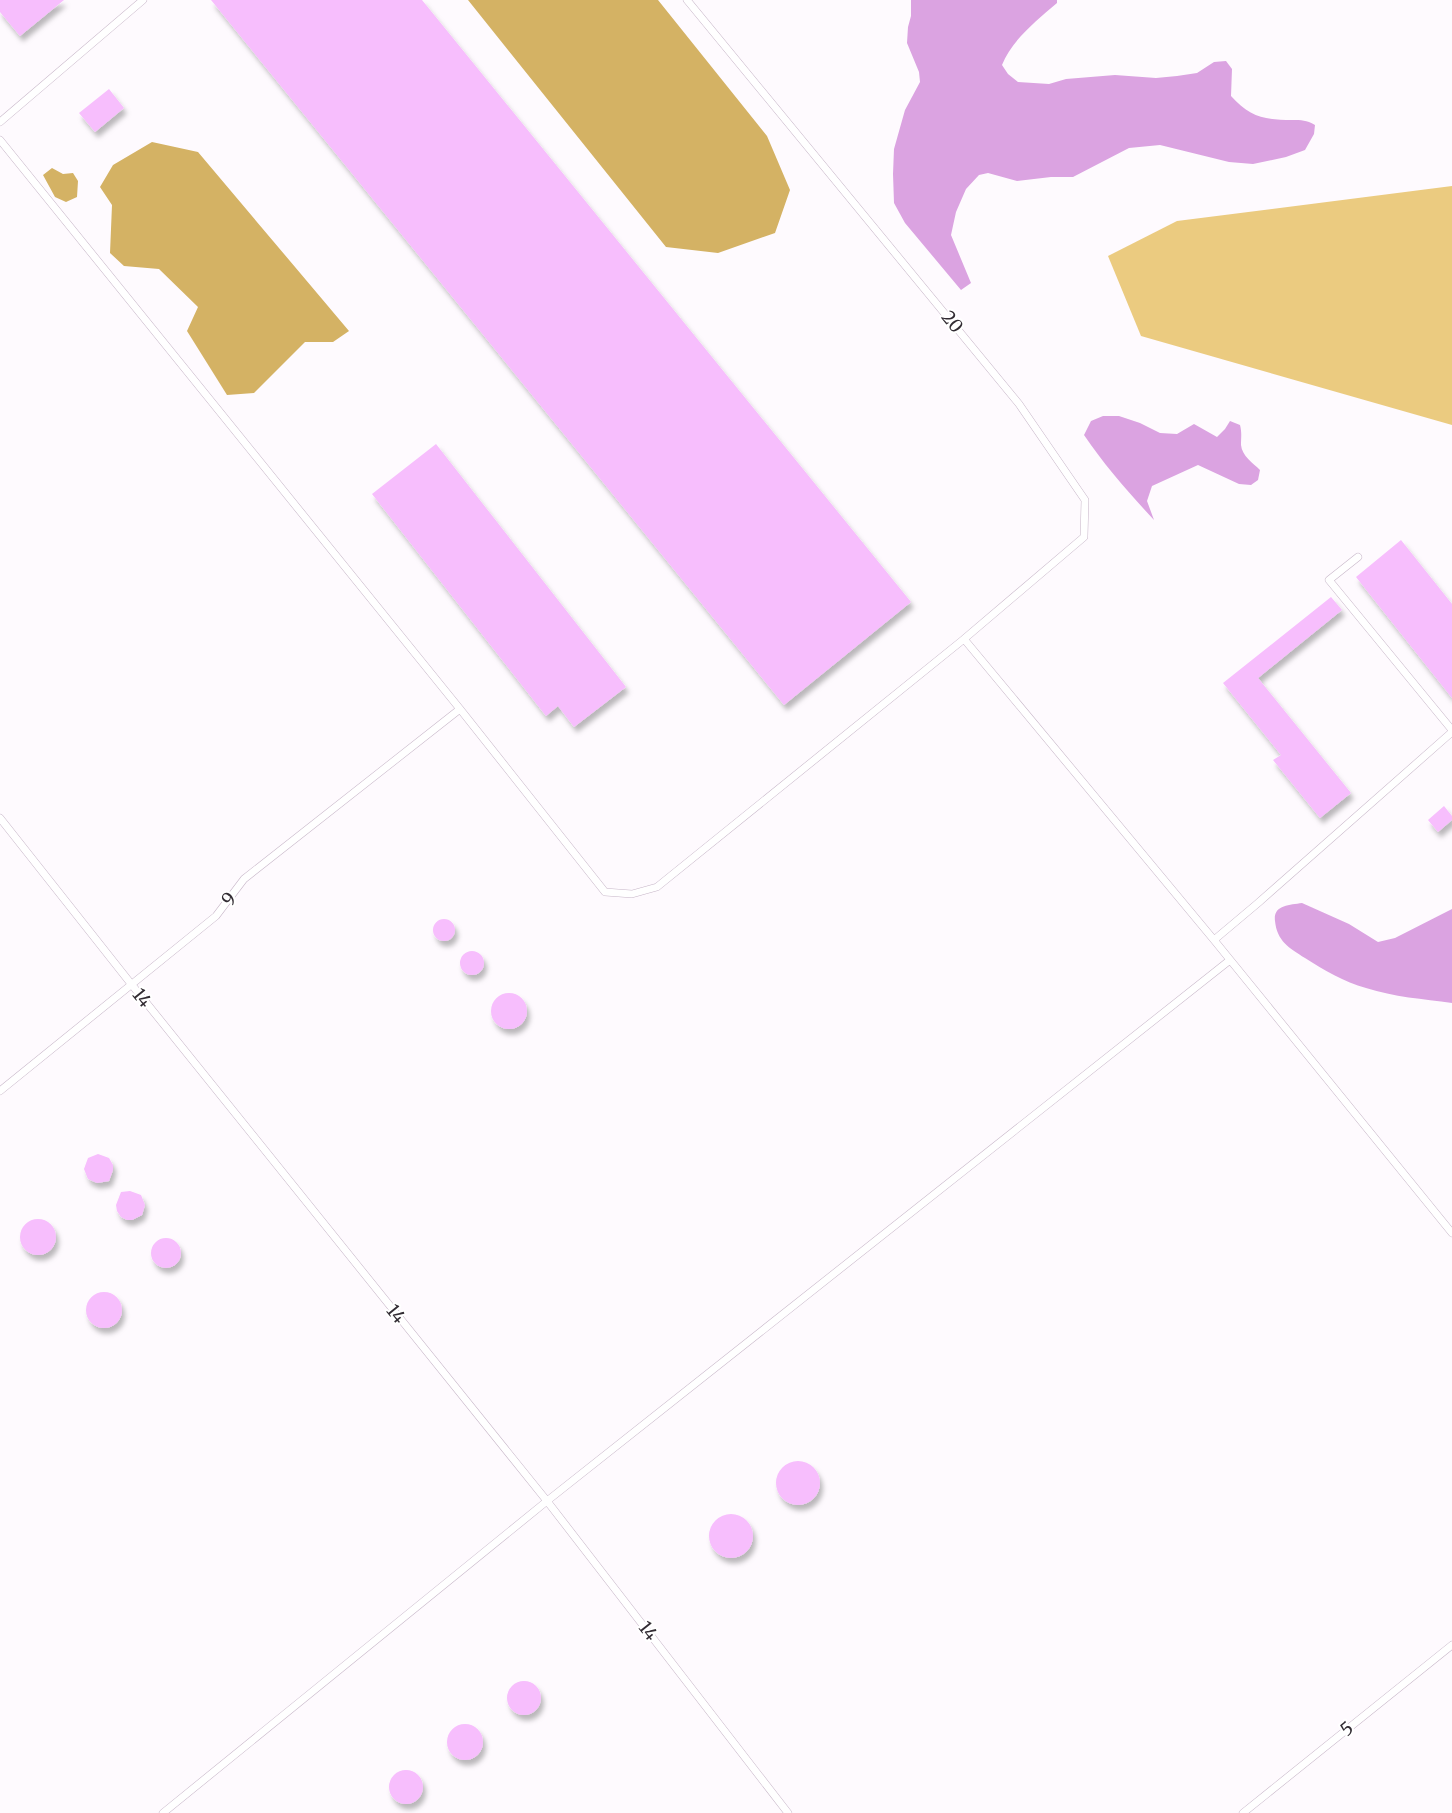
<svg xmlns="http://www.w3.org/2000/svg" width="1452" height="1813" font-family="Merriweather,serif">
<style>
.green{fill:#ebcb80}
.forest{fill:#d4b264}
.water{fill:#dba3e1}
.building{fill:#f7befd;filter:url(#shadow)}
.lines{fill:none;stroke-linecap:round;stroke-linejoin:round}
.service-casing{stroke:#c7b6c8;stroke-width:8}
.service{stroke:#fff;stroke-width:7}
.labels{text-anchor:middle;stroke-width:4;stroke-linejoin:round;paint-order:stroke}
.street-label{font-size:18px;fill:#322c33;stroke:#fff}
</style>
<defs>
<filter id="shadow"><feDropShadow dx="3" dy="5.5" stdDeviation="2.5" flood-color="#0004"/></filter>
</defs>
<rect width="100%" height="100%" fill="#fefafe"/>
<path class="green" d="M1452 186V425L1141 336 1108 256 1177 221Z"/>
<path class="forest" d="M468 0H658L767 136 790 190 775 233 718 253 666 247Z
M152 142 198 152 349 331 333 342H305L254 393 227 395 187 331 198 307 159 269 124 266 110 253 112 205 100 187 113 165Z
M52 168 63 174 73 173 78 181 77 197 66 202 55 197 43 175Z"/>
<path class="water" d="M911 0H1057V3C1036 21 1012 40 1002 65L1008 74 1018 82 1049 84 1066 79 1115 75 1156 78 1177 76 1197 73 1214 62 1226 61 1232 69 1231 96C1250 117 1264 120 1292 120 1302 120 1306 120 1315 125L1314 134 1305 150 1286 157 1253 164 1229 162 1160 145 1129 148 1073 177H1051L1017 181 988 173 979 175 966 189 956 212 951 235 971 283 961 290 905 223 894 203 893 174 894 149 905 110 920 82 919 72 907 43 908 27 911 16Z
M1103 416H1119L1140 423 1160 433 1177 434 1194 424 1217 437 1225 429 1230 421 1240 425C1242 433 1241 437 1241 445 1242 456 1253 463 1260 470L1258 480 1251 485 1239 484 1198 465 1152 486 1147 501 1154 520C1129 493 1105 466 1084 435L1091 421Z
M1302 903 1349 924 1378 942 1395 938 1452 909V1003C1423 999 1394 997 1366 988 1344 982 1324 970 1305 958 1289 948 1277 941 1275 921 1273 905 1289 905 1302 903Z"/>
<path class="building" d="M0 0H64L20 36 0 12Z
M211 0H422L911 602 784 705Z
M109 89 124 108 95 132 79 113Z
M436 444 626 687 574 727 558 706 546 716 372 494Z
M1401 540 1452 604V698L1356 577Z
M1331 597 1342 610 1258 678 1351 793 1320 818 1273 760 1281 755 1223 683Z
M1444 806 1452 816V820L1438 832 1428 820Z
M433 930a11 11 0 1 1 22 0a11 11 0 1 1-22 0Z
M460 963a12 12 0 1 1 24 0a12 12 0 1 1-24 0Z
M491 1011a18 18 0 1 1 36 0a18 18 0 1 1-36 0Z
M98 1154 109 1158 113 1165V1170L109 1181 97 1183 88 1179 84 1169 88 1158Z
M130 1191 141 1195 145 1205 142 1215 132 1220H127L121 1217 117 1211 116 1205 121 1192Z
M20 1237a18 18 0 1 1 36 0a18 18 0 1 1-36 0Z
M151 1253a15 15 0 1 1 30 0a15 15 0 1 1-30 0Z
M86 1310a18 18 0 1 1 36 0a18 18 0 1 1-36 0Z
M776 1483a22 22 0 1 1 44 0a22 22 0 1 1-44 0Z
M709 1536a22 22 0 1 1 44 0a22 22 0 1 1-44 0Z
M507 1698a17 17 0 1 1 34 0a17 17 0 1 1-34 0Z
M447 1742a18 18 0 1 1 36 0a18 18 0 1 1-36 0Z
M389 1787a17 17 0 1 1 34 0a17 17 0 1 1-34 0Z"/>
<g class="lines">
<defs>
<path id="service" d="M0 122 143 0
M0 140 460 709 605 892 632 894 657 887 964 639 1084 537 1085 500 1019 404 687 0
M1358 557 1329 580 1452 730
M964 639 1214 940 1452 1233
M0 818 132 985 547 1501 788 1813
M1214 940 1258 903 1452 732
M0 1091 216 916 244 879 460 709
M163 1813 547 1501 1230 960
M1243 1813 1452 1645"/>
</defs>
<use href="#service" class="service-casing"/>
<use href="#service" class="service"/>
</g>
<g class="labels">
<g class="street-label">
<text transform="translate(952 322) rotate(51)" y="6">20</text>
<text transform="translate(229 899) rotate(-53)" y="6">9</text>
<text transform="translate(142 998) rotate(51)" y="6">14</text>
<text transform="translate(396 1314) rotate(51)" y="6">14</text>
<text transform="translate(648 1631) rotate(52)" y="6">14</text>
<text transform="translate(1347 1729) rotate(-39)" y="6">5</text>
</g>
</g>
</svg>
